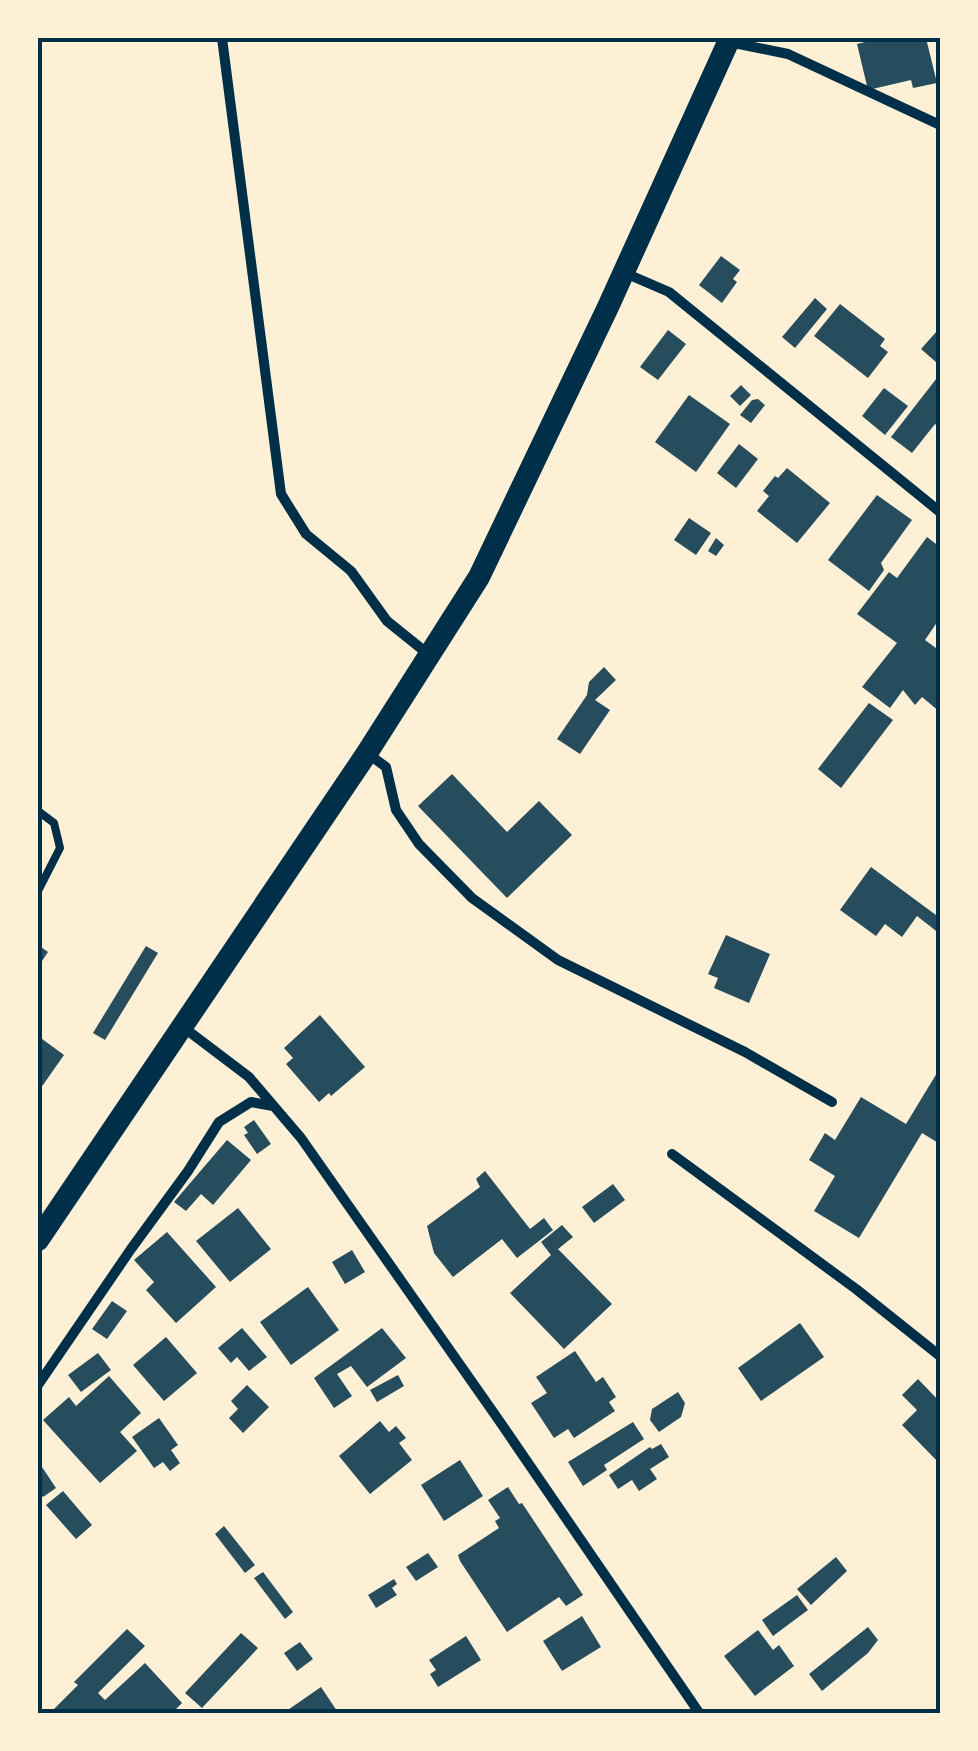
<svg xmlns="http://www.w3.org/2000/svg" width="978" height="1751" font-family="'IBM Plex Sans',sans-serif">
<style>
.building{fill:#264d5e}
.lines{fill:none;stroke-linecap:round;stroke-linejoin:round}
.service{stroke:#003049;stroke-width:8}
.minor{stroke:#003049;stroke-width:10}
.primary{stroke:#003049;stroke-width:22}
.neatline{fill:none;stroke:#003049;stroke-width:4}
</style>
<rect width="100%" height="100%" fill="#fdf0d5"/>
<path class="building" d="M881 38H926L937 83 913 88 911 80 868 90 857 44Z
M721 256 740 270 733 279 737 282 722 303 699 285Z
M815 298 827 309 795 348 782 337Z
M840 304 885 339 880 346 888 352 868 378 814 336Z
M668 330 686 344 658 380 640 367Z
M937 331 940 335V360L937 363 921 349Z
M940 374V428L935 424 912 453 891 437Z
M741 385 751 395 740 406 730 396Z
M884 388 908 406 885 435 862 416Z
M689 395 730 424 696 472 655 442Z
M758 399 765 405 751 423 740 415 752 400Z
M739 444 758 459 736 488 717 473Z
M787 468 830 503 797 543 757 511 769 496 763 491 775 476 778 478Z
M877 495 912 520 881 563 884 570 869 591 828 560Z
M689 518 711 533 696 555 674 540Z
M927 537 940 547V618L925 640 940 651V712L922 697 915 705 903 690 890 708 862 687 897 643 857 614 889 572 897 578Z
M716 538 724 545 716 556 708 551Z
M604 667 616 680 595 700 610 710 580 754 557 739 587 695 589 682Z
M869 703 893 720 841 788 818 769Z
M452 774 507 832 539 801 572 835 507 898 418 806Z
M871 867 940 918V934L917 916 902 937 885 924 876 936 840 910Z
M726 935 770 954 749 1003 714 988 718 978 708 974Z
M38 945 48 952 38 967Z
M146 946 158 953 105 1040 93 1033Z
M320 1015 365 1067 331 1096 329 1093 319 1102 286 1064 293 1058 284 1048Z
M38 1036 64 1055 38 1092Z
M940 1068V1144L922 1133 859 1238 814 1211 835 1176 809 1160 825 1133 835 1140 861 1097 906 1124Z
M254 1120 271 1144 257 1154 244 1135 248 1133 244 1127Z
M227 1140 251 1160 213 1205 201 1194 186 1211 174 1202Z
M485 1171 530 1229 544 1218 553 1230 517 1258 502 1239 453 1277 434 1253 427 1226 480 1187 476 1179Z
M613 1184 625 1200 594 1223 582 1207Z
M238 1208 271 1249 230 1282 196 1241Z
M562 1225 573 1237 558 1249 612 1304 564 1349 510 1293 551 1255 541 1242Z
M167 1232 216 1287 176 1323 146 1290 154 1282 134 1260Z
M352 1250 365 1272 345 1284 332 1262Z
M308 1287 339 1330 291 1365 260 1322Z
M112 1301 127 1311 107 1339 92 1329Z
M800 1323 824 1357 761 1401 738 1368Z
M242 1328 267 1357 249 1371 237 1357 231 1363 218 1348Z
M382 1328 406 1358 367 1387 351 1366 337 1374 352 1396 334 1408 314 1378Z
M166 1337 197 1373 164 1401 133 1365Z
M575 1351 596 1382 603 1377 616 1397 609 1402 615 1411 574 1438 568 1429 554 1438 531 1403 547 1393 536 1377Z
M98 1353 111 1370 81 1392 68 1375Z
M398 1375 404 1386 377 1402 370 1390Z
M109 1376 141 1413 120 1432 137 1451 100 1483 43 1420 69 1397 76 1406Z
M918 1379 940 1402V1464L902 1425 917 1410 902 1395Z
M247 1385 269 1407 243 1433 229 1418 238 1409 231 1401Z
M678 1392 685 1403 681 1417 659 1432 650 1420 652 1409Z
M159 1418 178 1445 171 1450 180 1463 170 1471 163 1462 154 1468 132 1437Z
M380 1421 389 1432 396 1426 406 1438 399 1443 412 1460 370 1494 339 1456Z
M633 1422 644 1439 604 1465 607 1470 583 1486 568 1462Z
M661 1444 669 1457 650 1469 657 1479 639 1491 632 1480 618 1489 609 1475 650 1447 652 1449Z
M460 1460 483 1496 444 1521 421 1485Z
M38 1461 56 1488 43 1497 40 1494 38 1496Z
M508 1487 519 1504 522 1503 583 1595 566 1606 559 1597 507 1632 460 1561 458 1555 499 1528 495 1521 500 1518 488 1500Z
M63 1491 92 1525 76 1539 46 1505Z
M224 1526 255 1565 245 1573 215 1534Z
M428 1553 438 1567 416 1581 406 1567Z
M836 1557 847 1571 811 1605 797 1589Z
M263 1572 293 1612 285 1619 254 1578Z
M394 1579 397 1584 392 1588 397 1595 376 1608 368 1595Z
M797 1595 808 1610 773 1636 762 1620Z
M582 1616 601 1647 562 1671 543 1641Z
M868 1627 878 1640 868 1653 822 1691 809 1674Z
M127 1629 145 1646 98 1693 105 1700 145 1663 182 1703 171 1714H49L78 1685 74 1682Z
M758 1630 773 1650 779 1645 794 1666 755 1696 724 1656Z
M241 1633 258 1648 202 1708 185 1693Z
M466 1636 481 1660 438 1687 430 1674 436 1670 429 1660Z
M300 1642 313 1659 297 1671 284 1653Z
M321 1687 339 1714H282Z"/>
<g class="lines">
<path class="service" d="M38 811 54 823 60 848 38 891"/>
<path class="minor" d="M222 38 281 494 306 534 351 571 387 621 428 654
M729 42 788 54 940 125
M625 273 669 292 940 512
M367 753 386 767 396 810 419 844 472 898 558 960 745 1052 832 1102
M183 1027 249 1077 301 1138 498 1419 700 1714
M672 1154 856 1289 940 1356
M38 1385 131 1249 188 1171 219 1122 251 1102 273 1106"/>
<path class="primary" d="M38 1240 367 753 479 577 608 307 730 38"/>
</g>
<rect width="978" height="1751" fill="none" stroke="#fdf0d5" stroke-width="80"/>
<rect x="40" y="40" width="898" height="1671" class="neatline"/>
</svg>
